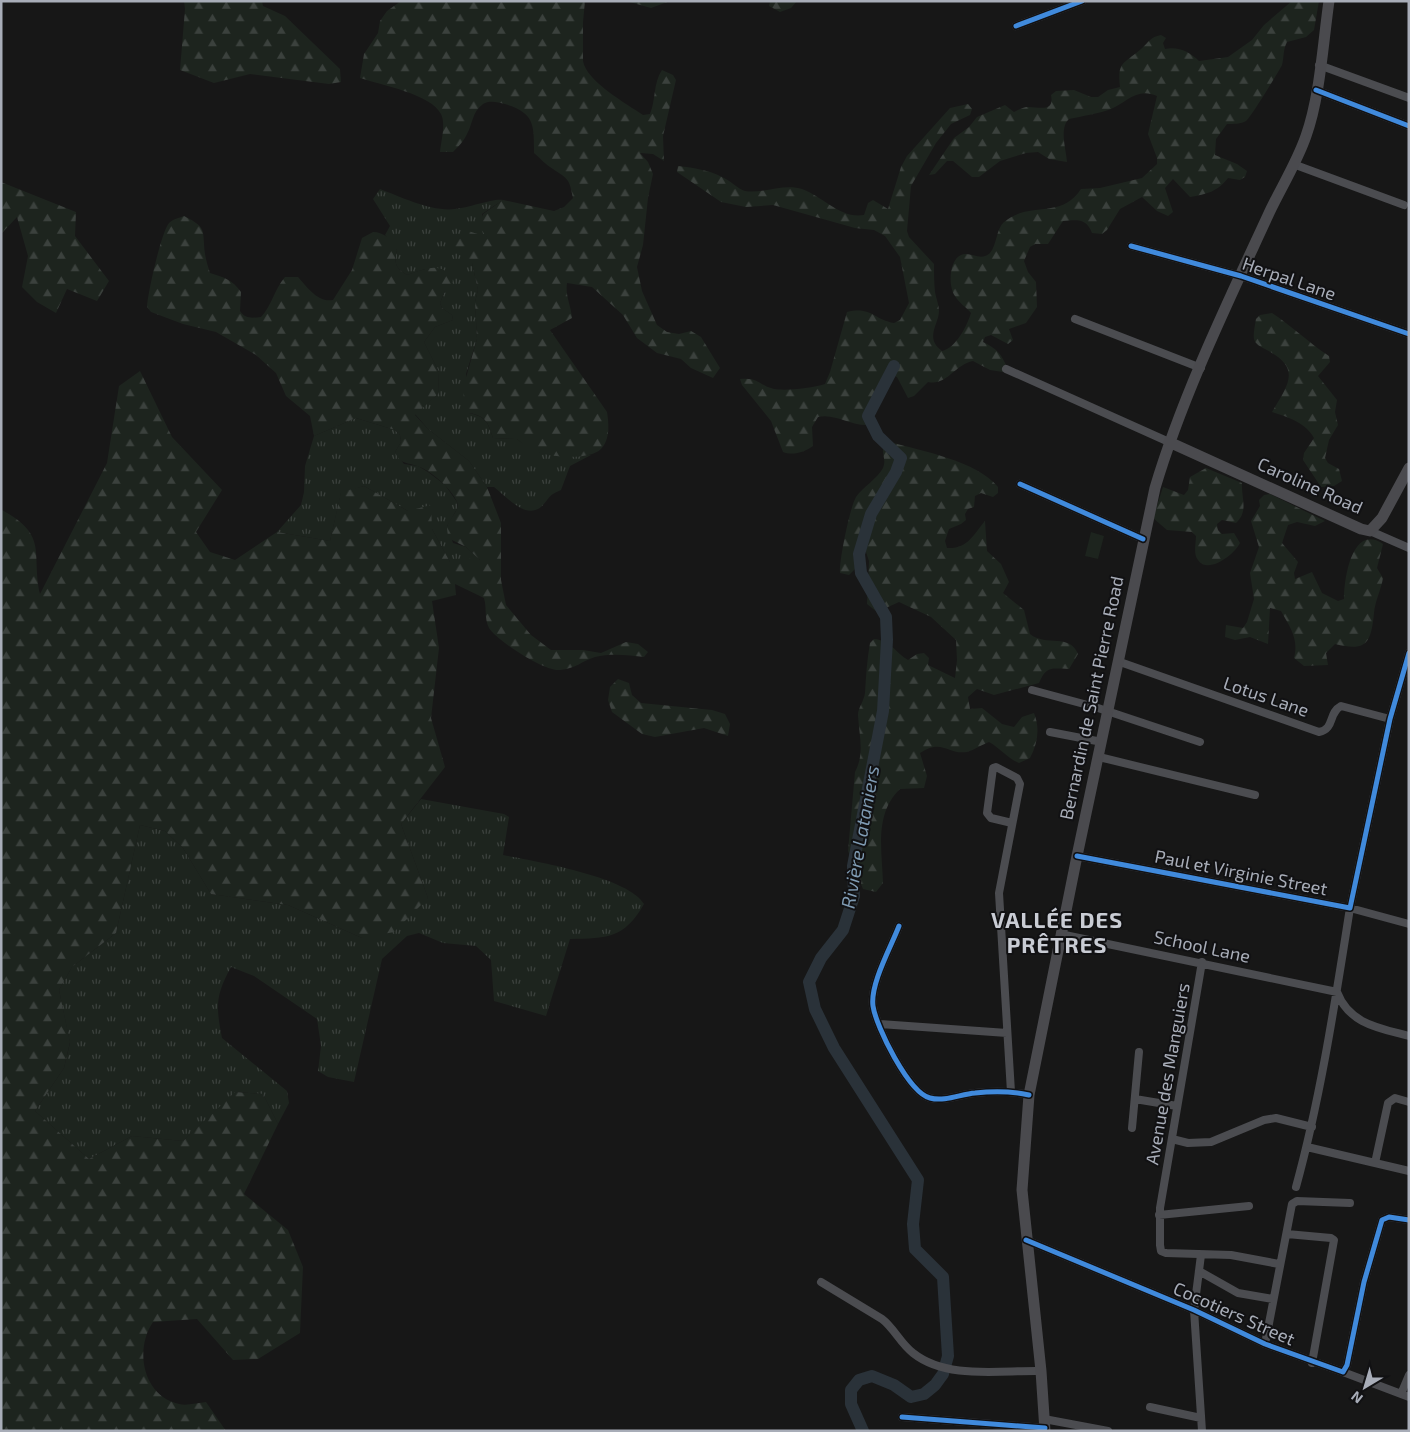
<svg xmlns="http://www.w3.org/2000/svg" width="1410" height="1432" font-family="'Exo 2',sans-serif">
<style>
.grass{fill:url(#grass-tufts)}
.forest{fill:url(#forest-firs)}
.garden{fill:#1d241e}
.lines{fill:none;stroke-linecap:round;stroke-linejoin:round}
.river{stroke:#2a3239;stroke-width:12}
.minor{stroke:#4b4c50;stroke-width:8}
.secondary{stroke:#4a4a4e;stroke-width:11}
.cycleway-casing{stroke:#111113;stroke-width:8}
.cycleway{stroke:#408adc;stroke-width:5}
.labels{text-anchor:middle;stroke-width:4;stroke-linejoin:round;paint-order:stroke}
.street-label{font-size:18px;fill:#a8adb8;stroke:#111113}
.water-label{font-size:19px;font-style:italic;fill:#7f9bb3;stroke:#111113}
.district-label{font-size:22px;font-weight:bold;letter-spacing:1px;fill:#c9ccd4;stroke:#111113}
</style>
<defs>
<pattern id="grass-tufts" width="24" height="20" patternUnits="userSpaceOnUse" patternTransform="scale(1.25)"><rect width="24" height="20" fill="#1d241e"/><path d="M3 7l-1-3M5 7V3M7 7l1-3M15 17l-1-3M17 17v-4M19 17l1-3" fill="none" stroke="#3b413d"/></pattern>
<pattern id="forest-firs" width="22" height="20" patternUnits="userSpaceOnUse" patternTransform="scale(1.25)"><rect width="22" height="20" fill="#1d241e"/><path d="M5 1l3.5 6h-7zM16 11l3.5 6h-7z" fill="#3b413d"/></pattern>
</defs>
<rect width="100%" height="100%" fill="#171717"/>
<path class="grass" d="M380 189C401 197 432 212 455 209 468 208 494 198 503 200L482 214 487 237 472 263 478 290 475 302 477 339 466 374 469 413C486 417 488 422 493 438L517 439C538 459 564 456 591 455L570 466 561 490C549 495 551 496 543 505 527 522 507 497 494 487H487L469 461 428 429 415 414 438 394 439 372 424 342 435 327 453 320 452 315 442 308 440 303 445 291 425 269 407 275C395 267 394 264 397 250L385 235 390 226 373 199Z
M356 418 395 430 400 435 401 442 395 452 404 464 418 466 428 472 445 485 457 502V509L447 526 453 543 466 547 480 560 450 562 432 529 408 511 364 486 341 493 330 541 277 532 301 505 304 492 305 466 314 436Z
M421 799 504 814 509 817 503 855C534 861 629 877 644 904 624 939 607 938 570 939L546 1016 494 1001 491 960 476 946 443 943 419 933 407 936 382 959 354 1082 328 1077 318 1071 321 1046 317 1019 254 976 231 967C215 996 216 1007 222 1038L287 1091 289 1103 278 1124 263 1094 236 1092 183 1141 132 1136 89 1159 35 1111 64 1068 70 1043 59 990 72 967 116 933 140 825 165 831 183 848 211 894 288 905 362 938 428 898 401 824Z"/>
<path class="forest" d="M184 1H262L263 6 285 16 340 69 341 82 329 84 250 74 214 83 180 70 185 9Z
M401 1H585L583 22V61C586 81 627 104 643 115L650 114C656 100 653 83 662 70L673 75 676 80 663 136 664 161 653 154 640 153 648 162 653 174 648 198 643 245 637 267 642 291 657 325 667 332 679 334 691 331 701 337 720 368 713 378 691 368 681 359 657 353 637 338 623 315 592 287 567 283C565 296 571 305 572 318L550 330 607 412C609 424 610 440 601 449 588 462 539 457 526 447 523 445 520 441 517 439L493 438C488 422 486 416 469 413L464 401 463 388 477 339 475 302 478 290 472 263 452 250 465 230 487 237 479 227 483 214 503 200 554 211 564 207 573 198C569 178 569 180 553 169 546 165 540 158 534 153 534 125 535 113 505 104 498 102 489 100 483 104 472 112 473 123 467 134 464 141 458 147 453 152H440C441 141 446 124 441 114 431 94 381 85 360 78L364 54 378 33 380 21 387 11Z
M626 1H670L651 8Z
M770 1H797L791 8 780 12 769 6Z
M1292 1H1319L1314 30 1306 37 1287 42C1283 49 1284 57 1282 65 1279 71 1250 119 1246 121 1241 124 1233 124 1227 124L1216 139 1215 155 1237 164 1247 171 1245 177 1240 180 1228 178C1217 192 1207 194 1190 197L1173 179 1165 188 1173 212 1168 216 1157 211 1142 197 1120 209 1107 230 1102 234 1092 233C1086 218 1078 220 1063 221L1048 244H1035L1030 247 1024 261 1028 272 1036 282 1037 307 1026 323 1009 329 1013 340 1008 344 991 335 985 337 983 342C996 348 1002 354 1007 368L1003 372 990 370 973 361C954 365 947 386 928 382L914 396 908 398 897 377 889 374C877 391 865 404 868 425 851 426 835 413 818 417L812 427 813 446C805 452 793 456 783 452L771 421 742 385 740 379C759 377 758 385 774 389 787 391 812 388 825 384L830 372 847 312C871 306 873 319 894 323L900 320 909 303 900 257 885 236 874 230 855 228 773 205 746 207 721 202 677 172 678 166C695 168 708 170 722 177 730 180 738 189 745 191 762 194 784 183 802 189 824 197 840 219 864 215L868 203 873 200 888 209 901 167 907 156 950 108 968 104 972 109 970 115 951 124 936 143 911 186 907 231 909 237 934 264C934 273 934 283 935 292 936 298 939 305 939 311 939 324 924 338 942 351 956 348 967 326 971 313 966 307 959 303 955 296 948 287 949 260 961 255 970 251 981 262 990 253 997 245 996 229 1004 222 1031 200 1061 220 1081 189L1100 188 1142 178 1157 164V158L1148 134 1157 96C1137 87 1127 102 1111 109 1098 114 1082 116 1069 119 1059 128 1066 149 1067 162L1049 159 1038 152 1026 153 1000 161 979 177H972L953 161H947L935 174 929 175 954 138 969 127 977 117 1005 105 1014 112C1018 110 1022 108 1026 107 1037 106 1055 114 1051 95L1056 91 1074 90 1091 97H1098L1108 90 1120 87C1117 61 1124 64 1141 49 1149 42 1150 37 1161 35L1166 38 1163 43 1165 49C1178 46 1190 52 1199 61L1228 57 1252 40 1264 25Z
M1 182 76 212 75 236 109 281 97 301 67 289 56 313 37 302 22 287 28 256 17 217 1 234Z
M184 216C208 228 202 230 205 254 206 260 208 267 210 273 223 277 233 280 241 292L240 311C245 319 252 318 261 317 271 307 274 290 285 277H298C307 287 318 303 333 300L352 270 362 238 373 232C384 232 392 240 397 250 394 264 395 267 407 275 425 269 443 260 453 281L445 291 440 303 442 308 452 315 453 320 435 327 424 342 439 372 438 394 415 415 428 429 469 461 487 487 501 523V580L506 605 531 635 551 650H583L601 653 626 642 638 644 648 652 644 657C629 655 610 653 595 657 582 661 575 669 560 670 545 672 496 640 489 628 484 618 487 608 484 598L455 584 456 595 432 601 439 648 431 718 445 767 401 824 428 898 394 932 362 938 288 905 211 894 183 848 165 831 140 825 116 933 72 967 59 990 70 1042 64 1068 35 1111 89 1159 132 1136 183 1141 235 1092 263 1094 278 1124 244 1194 288 1230 303 1267 300 1333 258 1359 233 1360 197 1319 153 1322C134 1350 143 1396 179 1404 186 1406 198 1403 206 1402L226 1431H1V507L2 510C49 536 31 552 40 594L107 463 119 386 140 371 172 437 222 490 196 532 210 552 235 560 277 532 330 541 341 492 364 486 408 511 431 505 432 529 450 562 462 558 480 560 466 547 448 538C448 535 447 530 447 527 449 518 460 511 457 502 451 488 430 470 417 466 406 462 400 464 395 452L401 442 400 435 395 430 356 418 314 436 310 416 286 396 276 373 256 355 216 332 183 324 151 312 147 307C148 292 161 233 169 223 173 219 179 218 184 216Z
M1272 313C1292 326 1309 343 1329 356L1330 362 1318 376 1337 400 1335 412 1338 425 1329 440 1325 458 1328 463 1339 469 1342 481 1334 486 1321 487 1303 460 1304 453 1314 438C1306 423 1288 417 1272 412 1289 383 1302 368 1265 349 1261 347 1255 344 1254 339 1253 334 1255 325 1256 319L1260 315Z
M890 442C922 451 977 461 998 487V493L993 497 981 493 975 496 974 507 968 509 965 514 966 520 961 524 949 529 945 541 947 548C968 549 973 535 985 521L987 551 1001 564 1009 582 1003 593 1024 610 1030 634C1046 647 1070 633 1078 654L1069 669C1052 669 1047 665 1039 683L994 695 977 689 968 697 970 709 982 708 1002 724 1014 727 1022 717 1034 713C1040 728 1038 743 1030 758L1019 763C1007 758 1000 748 989 742 983 744 974 750 967 752 947 755 943 738 920 753L927 776 924 788 900 789C874 814 882 850 883 883L876 892 863 889 848 851 855 772C865 753 859 736 858 715 858 708 864 701 865 693 866 676 867 660 870 643L874 639C890 640 896 653 908 660L917 654 924 653 929 658 928 665 955 678 957 660 956 640 931 617 899 602 877 612 867 604 869 561 865 549 860 541 855 569 849 575 840 573C839 561 850 507 856 497 863 487 877 479 883 468 888 457 876 448 890 442Z
M1206 468 1242 483C1241 498 1249 511 1236 523L1222 520 1217 524 1218 530 1222 534 1234 533 1240 543C1235 554 1208 575 1198 560 1193 554 1196 543 1196 536L1192 532 1167 530 1153 518 1163 487 1184 495 1188 490 1190 477Z
M1270 494 1325 521 1315 526 1297 522 1288 525 1282 543 1298 562 1294 573 1295 579 1312 572 1322 593 1338 601 1344 599C1344 579 1352 523 1383 544L1377 568 1383 578C1381 590 1375 601 1374 613 1371 643 1367 652 1335 644L1326 653 1328 665 1304 666 1294 658C1299 639 1290 627 1281 611L1270 608 1268 644 1250 637 1235 640 1225 637 1226 625 1243 628 1247 622 1254 599 1250 573 1259 547 1251 521 1260 506 1259 500 1264 495Z
M618 679 629 683 632 695 641 703 712 710 725 714 730 724 728 736 704 728 655 737 642 734 612 712 608 700 610 687Z"/>
<path class="garden" d="M1091 532 1104 536 1098 559 1085 556Z"/>
<g class="lines">
<path class="river" d="M863 1431 851 1404V1390L859 1380 872 1376 894 1385 911 1397 924 1394 935 1385 943 1374 948 1356 943 1277 915 1249 913 1224 918 1180 834 1048 815 1009 809 982 821 958 843 930 854 896 853 866 883 711 887 640 886 617 861 573 859 554 871 514 896 472 901 458 878 436 868 416 894 366"/>
<path class="minor" d="M1016 26 1082 1
M1319 65 1409 98
M1316 90 1409 126
M1293 164 1404 205
M1131 246 1241 276 1409 334
M1075 319 1201 368
M1006 369 1169 442
M1020 484 1143 539
M1370 531 1409 548
M1120 662 1319 732C1335 729 1328 713 1341 706L1390 719
M1032 690 1095 707 1200 742
M1050 732 1102 742
M1099 757 1255 795
M1077 856 1350 908 1390 719 1409 653
M899 926C891 947 870 984 873 1006 876 1027 909 1093 930 1098 945 1102 961 1094 975 1093 993 1091 1011 1091 1029 1095
M1060 934 1337 992C1349 1024 1379 1028 1409 1036
M1202 962 1160 1208V1245L1161 1251 1166 1253 1231 1255 1279 1264
M880 1024 1007 1033
M1011 1092 999 893 1020 784 1017 778 996 767 993 768 987 813 991 818 1012 823
M1135 1099 1177 1106
M1132 1128 1139 1052
M1172 1139 1188 1143 1211 1142 1264 1120 1276 1118 1312 1127
M1307 1147 1409 1171
M1375 1163 1388 1103 1395 1098 1409 1102
M1296 1187C1321 1096 1335 1002 1350 908L1409 924
M1159 1215 1249 1206
M1287 1234 1331 1238 1334 1240 1312 1363
M1026 1240 1194 1310 1265 1344 1343 1372 1347 1365 1364 1282 1382 1220 1389 1217 1409 1220
M1201 1255 1194 1310 1202 1431
M1199 1271 1238 1293 1273 1299
M821 1282 882 1319C894 1328 900 1343 913 1353 947 1380 1000 1370 1041 1371
M1265 1344 1292 1204 1297 1201 1350 1203
M1343 1372 1409 1397
M1401 1394 1409 1375
M1150 1407 1201 1418
M902 1417 1045 1428
M1044 1419 1108 1431"/>
<path class="secondary" d="M1169 442 1361 529 1370 531 1382 518 1409 468
M1045 1431 1041 1371 1022 1190 1029 1095 1077 856 1155 488C1183 394 1229 300 1270 211 1282 186 1297 162 1306 136 1320 97 1323 43 1329 1"/>
<defs>
<path id="cycleway" d="M1016 26 1082 1
M1316 90 1409 126
M1131 246 1241 276 1409 334
M1020 484 1143 539
M1077 856 1350 908 1390 719 1409 653
M899 926C891 947 870 984 873 1006 876 1027 909 1093 930 1098 945 1102 961 1094 975 1093 993 1091 1011 1091 1029 1095
M1026 1240 1194 1310 1265 1344 1343 1372 1347 1365 1364 1282 1382 1220 1389 1217 1409 1220
M902 1417 1045 1428"/>
</defs>
<use href="#cycleway" class="cycleway-casing"/>
<use href="#cycleway" class="cycleway"/>
</g>
<g class="labels">
<g class="street-label">
<text transform="translate(1289 279) rotate(19)" y="6">Herpal Lane</text>
<text transform="translate(1310 486) rotate(24)" y="6">Caroline Road</text>
<text transform="translate(1266 697) rotate(19)" y="6">Lotus Lane</text>
<text transform="translate(1092 698) rotate(-78)" y="6">Bernardin de Saint Pierre Road</text>
<text transform="translate(1241 873) rotate(11)" y="6">Paul et Virginie Street</text>
<text transform="translate(1202 947) rotate(12)" y="6">School Lane</text>
<text transform="translate(1168 1074) rotate(-80)" y="6">Avenue des Manguiers</text>
<text transform="translate(1234 1314) rotate(24)" y="6">Cocotiers Street</text>
</g>
<g class="water-label">
<text transform="translate(860 837) rotate(-80)" y="7">Rivière Lataniers</text>
</g>
<g class="district-label">
<text x="1057" y="928">VALLÉE DES<tspan x="1057" dy="25">PRÊTRES</tspan></text>
</g>
</g>
<rect width="1410" height="1432" fill="none" stroke="#a8adb8" stroke-width="5"/>
<g transform="translate(1365 1387) rotate(218)" stroke="#111113" stroke-width="4" paint-order="stroke">
<path d="M0-4L9 19L0 12L-9 19Z" fill="#a8adb8"/>
<text y="-8" font-size="14" font-weight="bold" text-anchor="middle" fill="#a8adb8">N</text>
</g>
</svg>
